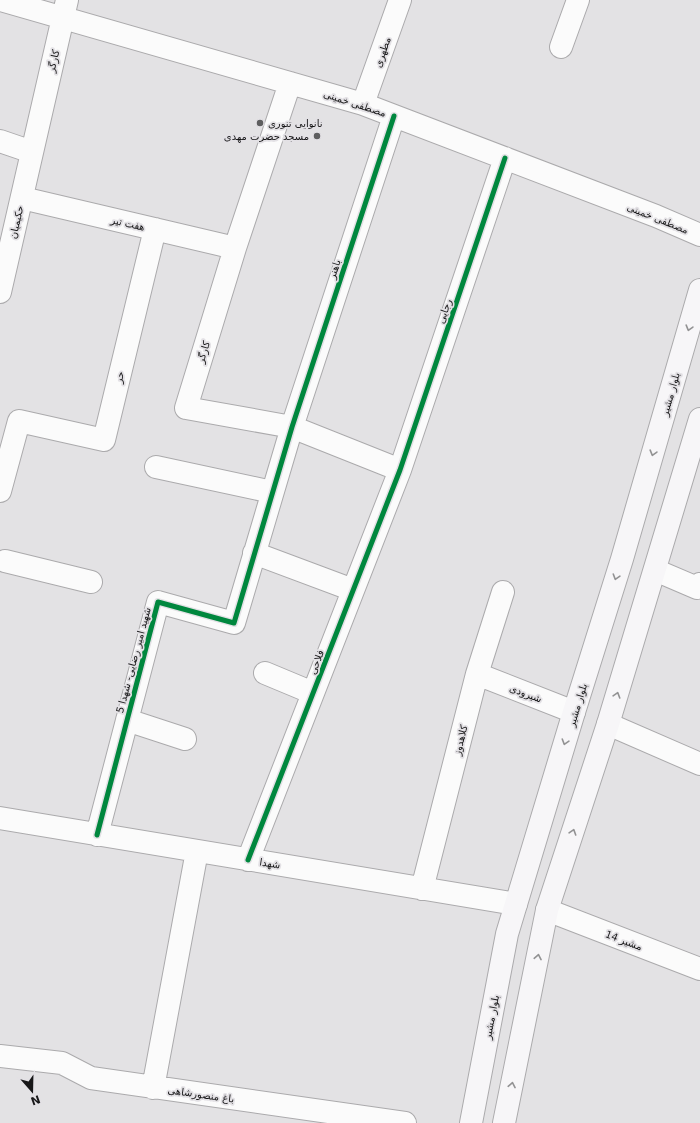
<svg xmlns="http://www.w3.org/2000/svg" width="700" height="1123" font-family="'DejaVu Sans',Cairo,sans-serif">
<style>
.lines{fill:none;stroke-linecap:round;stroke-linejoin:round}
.minor-casing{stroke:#abaaac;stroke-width:24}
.secondary-casing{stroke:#abaaac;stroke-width:24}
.minor{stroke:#fbfbfb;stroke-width:22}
.secondary{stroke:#f7f6f8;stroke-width:22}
.cycleway-casing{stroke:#e3e1e5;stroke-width:8}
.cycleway{stroke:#00873e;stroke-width:5}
.oneway{stroke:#929293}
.poi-dot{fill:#5e5e5f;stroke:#e3e1e5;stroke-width:1.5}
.labels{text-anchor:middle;stroke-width:3.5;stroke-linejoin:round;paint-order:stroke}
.street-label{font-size:10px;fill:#171718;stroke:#e3e1e5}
.poi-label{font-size:10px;fill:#171718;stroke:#e3e1e5;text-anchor:start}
</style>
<rect width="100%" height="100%" fill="#e3e2e4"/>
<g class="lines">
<defs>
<path id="minor" d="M1 0 363 104 656 216 700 235
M561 47 578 0
M290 83 235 248 186 408 292 427 400 470
M363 104 400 0
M0 141 32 152
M22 198 235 248
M0 292 67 0
M156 467 272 492
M0 491 19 421 104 440 155 229
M254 553 353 590
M5 561 91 582
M655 570 697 588 700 584
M265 673 313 693
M477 674 574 712
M127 720 185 739
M608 724 700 764
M0 818 516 904
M97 835 158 602 234 623 292 427 394 116
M248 860 400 470 505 158
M422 889 477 674 503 592
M547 910 700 969
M0 1056 62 1063 91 1078 405 1123
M153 1088 197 851"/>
<path id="secondary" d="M471 1123 507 934 574 712 622 559 700 290
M504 1123 547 910 608 724 700 419"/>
</defs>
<use href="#minor" class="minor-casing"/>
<use href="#secondary" class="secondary-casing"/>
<use href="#minor" class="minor"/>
<use href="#secondary" class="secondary"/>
<defs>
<path id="cycleway" d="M97 835 158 602 234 623 292 427 394 116
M248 860 400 470 505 158"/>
</defs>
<use href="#cycleway" class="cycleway-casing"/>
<use href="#cycleway" class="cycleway"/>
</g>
<defs><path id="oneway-chevron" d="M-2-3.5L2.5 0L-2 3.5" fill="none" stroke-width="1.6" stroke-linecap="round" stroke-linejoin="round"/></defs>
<g class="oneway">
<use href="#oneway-chevron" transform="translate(689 328) rotate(106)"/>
<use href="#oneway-chevron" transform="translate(653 453) rotate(106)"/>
<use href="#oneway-chevron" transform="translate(616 577) rotate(107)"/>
<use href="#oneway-chevron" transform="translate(617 695) rotate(-73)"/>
<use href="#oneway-chevron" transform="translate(565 742) rotate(107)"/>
<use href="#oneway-chevron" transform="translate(573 832) rotate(-72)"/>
<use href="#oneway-chevron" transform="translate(538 957) rotate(-79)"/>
<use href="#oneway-chevron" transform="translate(512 1085) rotate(-79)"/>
</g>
<g class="poi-dot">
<circle cx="260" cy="123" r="4"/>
<circle cx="317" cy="136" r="4"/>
</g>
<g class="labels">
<g class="street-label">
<text transform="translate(382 52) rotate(-71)" y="4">مطهری</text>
<text transform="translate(53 61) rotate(-77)" y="4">کارگر</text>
<text transform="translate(355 103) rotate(18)" y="4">مصطفی خمینی</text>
<text transform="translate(658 218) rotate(22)" y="4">مصطفی خمینی</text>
<text transform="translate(16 222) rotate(-77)" y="4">حکیمیان</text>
<text transform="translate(128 223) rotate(13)" y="4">هفت تیر</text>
<text transform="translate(334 269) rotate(-72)" y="4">باهنر</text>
<text transform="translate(444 311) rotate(-71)" y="4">رجایی</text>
<text transform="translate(203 352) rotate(-73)" y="4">کارگر</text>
<text transform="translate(119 377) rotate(-76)" y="4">حر</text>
<text transform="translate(670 394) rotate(-74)" y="4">بلوار مشیر</text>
<text transform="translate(133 660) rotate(-75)" y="4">شهید امیر رضایی- شهدا 5</text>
<text transform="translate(316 662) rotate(-69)" y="4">فلاحی</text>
<text transform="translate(526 693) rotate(21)" y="4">شیرودی</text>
<text transform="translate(577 705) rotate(-73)" y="4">بلوار مشیر</text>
<text transform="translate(460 740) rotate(-76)" y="4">کلاهدوز</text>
<text transform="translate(270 863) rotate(9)" y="4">شهدا</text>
<text transform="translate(624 940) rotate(21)" y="4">مشیر 14</text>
<text transform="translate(491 1017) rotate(-79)" y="4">بلوار مشیر</text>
<text transform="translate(201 1094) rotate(8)" y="4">باغ منصورشاهی</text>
</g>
<g class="poi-label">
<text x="268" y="127">نانوایی تنوری</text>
<text x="309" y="140" text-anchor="end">مسجد حضرت مهدی</text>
</g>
</g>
<g transform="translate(32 1091) rotate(160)" stroke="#e3e1e5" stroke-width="3" paint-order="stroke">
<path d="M0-3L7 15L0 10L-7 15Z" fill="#171718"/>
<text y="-6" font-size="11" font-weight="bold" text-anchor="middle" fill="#171718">N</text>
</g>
</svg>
